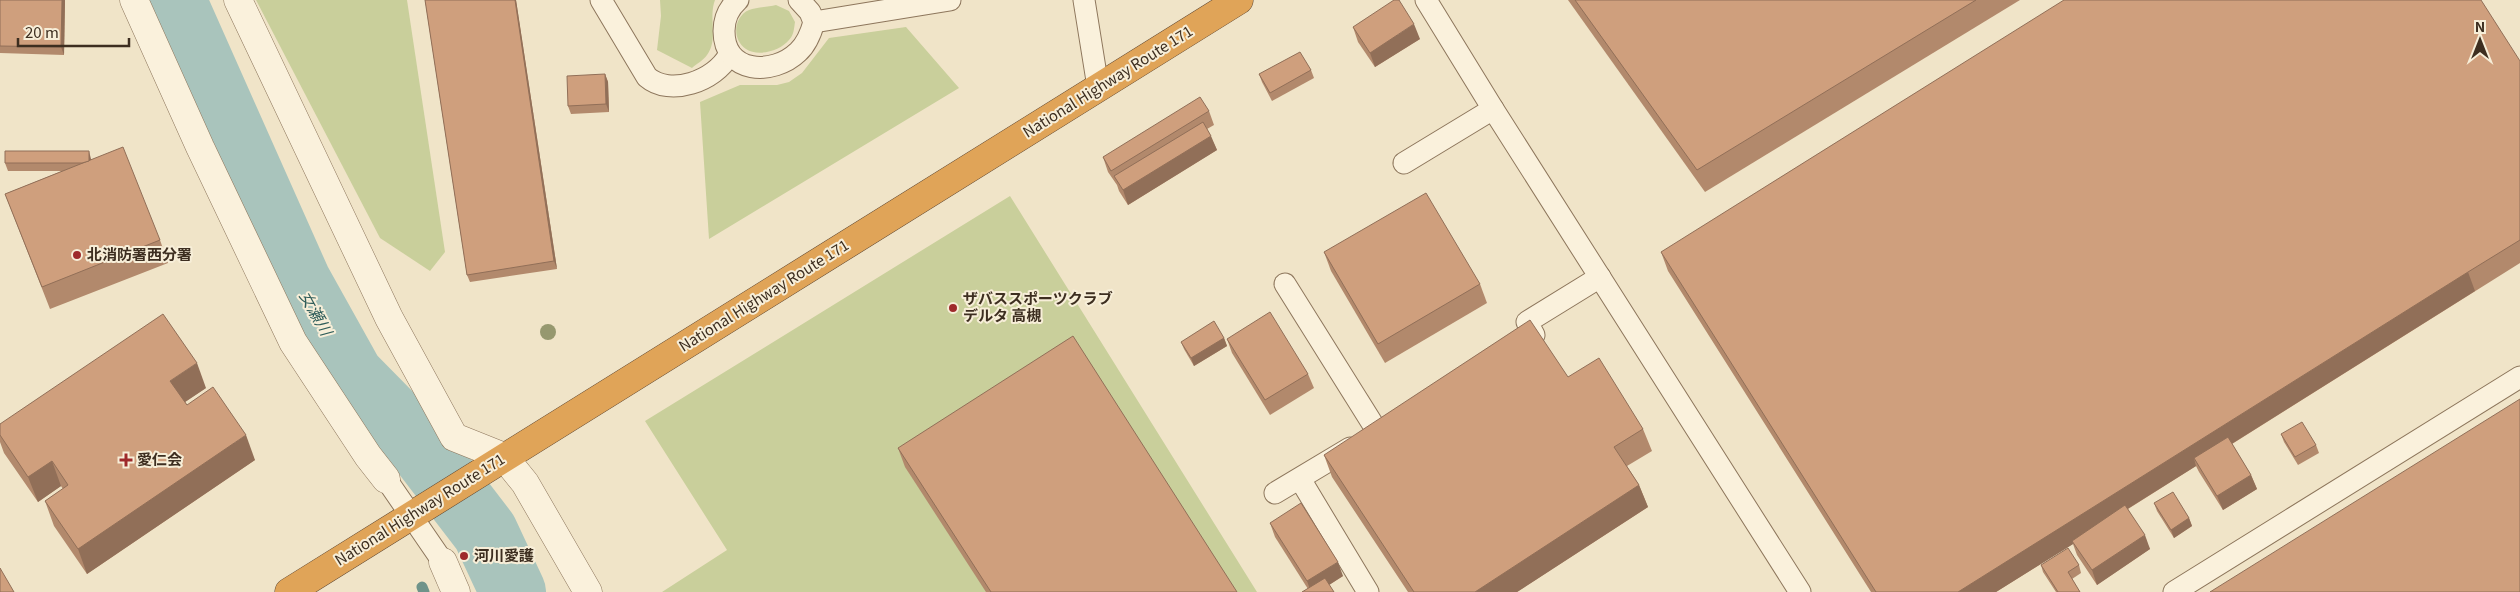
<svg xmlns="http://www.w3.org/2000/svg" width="2520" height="592" font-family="Georgia,'Noto Sans JP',serif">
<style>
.green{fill:#c9cf9b}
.water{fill:#a9c4bc;stroke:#6f938a}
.pier{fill:#f0e4c8}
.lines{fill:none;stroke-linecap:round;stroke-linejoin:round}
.stream{stroke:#6f938a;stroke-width:11}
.river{stroke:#a9c4bc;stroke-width:66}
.lane-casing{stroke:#8d765c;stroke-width:23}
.street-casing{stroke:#8d765c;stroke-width:29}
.highway-casing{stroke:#5b4430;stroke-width:29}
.lane{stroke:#faf1dc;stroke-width:21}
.street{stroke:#faf1dc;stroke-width:28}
.highway{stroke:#e0a458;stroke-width:28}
.tree{fill:#96986f}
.wall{fill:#b2896c}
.shaded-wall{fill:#916f58}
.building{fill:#cf9f7d;stroke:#916f58}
.poi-dot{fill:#9e2a2b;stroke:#f7eed8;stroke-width:2}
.labels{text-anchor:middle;stroke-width:4;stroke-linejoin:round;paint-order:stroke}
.street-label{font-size:15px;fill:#3d2e20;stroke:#f7eed8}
.poi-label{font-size:15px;font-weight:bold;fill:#3d2e20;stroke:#f7eed8;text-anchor:start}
.water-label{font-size:16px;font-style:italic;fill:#2f5d5a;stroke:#f7eed8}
</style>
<rect width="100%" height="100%" fill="#f0e4c8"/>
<!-- green -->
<g class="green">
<polygon points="256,0 407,0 445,252 430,271 380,238"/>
<path d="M660 0H715C708 18 719 39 707 55 704 60 696 64 692 68L657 50 661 16Z"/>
<path d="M776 5 789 11 795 22C794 28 794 35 789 40 780 51 758 57 746 49 732 40 733 17 749 10 756 7 768 7 776 5Z"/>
<polygon points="906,27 959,88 709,239 700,102 740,85 777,85 789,82 802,73 829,38"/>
<polygon points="1010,196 1257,592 662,592 727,550 645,421"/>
</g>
<!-- water -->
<polygon class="water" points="434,431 495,527 529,592 488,592 466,548 399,455"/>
<!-- pier -->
<polygon class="pier" points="441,437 496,524 463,547 402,464"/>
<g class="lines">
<!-- stream -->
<polyline class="stream" points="422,587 424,592"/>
<!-- river -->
<polyline class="river" points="173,0 298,281 351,376 416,442 485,532 513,592"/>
<!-- lane casing -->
<g class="lane-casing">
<g id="lane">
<path d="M601 0 647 77C670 97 715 81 729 55"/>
<path d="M738 0C729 8 724 19 724 31 724 74 773 76 798 52 807 44 811 33 814 22L810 12 799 0"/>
<polyline points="1084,0 1098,87"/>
<polyline points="1426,0 1493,109 1800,592"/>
<polyline points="814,22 950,0"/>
<polyline points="1404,163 1493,109"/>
<polyline points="1285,284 1377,431"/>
<polyline points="1525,340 1534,335 1527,322 1600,277"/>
<polyline points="386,479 443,562"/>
<polyline points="1300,479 1368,592"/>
<polyline points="1275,493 1350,448"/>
<polyline points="2174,592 2520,377"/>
</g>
</g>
<!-- street casing -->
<g class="street-casing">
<g id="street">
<polyline points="134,0 200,147 293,342 368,456 386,479"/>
<polyline points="238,0 389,318 454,437 504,457 525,483 588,592"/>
<polyline points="443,562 456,592"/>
</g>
</g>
<!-- highway casing -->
<g class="highway-casing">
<polyline id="highway" points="289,592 1239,0"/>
</g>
<!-- lane -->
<use href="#lane" class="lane"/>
<!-- street -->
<use href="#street" class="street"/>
<!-- highway -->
<use href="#highway" class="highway"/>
</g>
<!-- trees -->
<circle class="tree" cx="548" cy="332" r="8"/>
<!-- wall -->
<g class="wall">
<polygon points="0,0 65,0 64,55 0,53"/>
<polygon points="425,0 516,0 557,269 470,282 467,275"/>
<polygon points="1568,0 2020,0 1705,192"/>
<polygon points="1353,27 1420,39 1375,67 1358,42"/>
<polygon points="2520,61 2520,263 2232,444 2251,475 2257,489 2223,510 2199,472 2196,466 2128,509 2150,549 2097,585 2077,555 2073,544 1996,592 1871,592 1668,271 1661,252"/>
<polygon points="1311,70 1314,78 1272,101 1262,82 1259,74"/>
<polygon points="605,74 608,82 609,112 571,114 568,106"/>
<polygon points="1209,111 1214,125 1207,129 1217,150 1128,205 1119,191 1117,185 1108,172 1103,157"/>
<polygon points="91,159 160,240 168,263 50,309 5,194 62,171 8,171 5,163"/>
<polygon points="1324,252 1480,284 1487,303 1385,363 1331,271"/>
<polygon points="1224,338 1227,346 1194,366 1184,349 1181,342"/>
<polygon points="1227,339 1308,374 1314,388 1270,415 1232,353"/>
<polygon points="1568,377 1643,429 1652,451 1627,466 1639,485 1648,507 1517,592 1408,592 1332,477 1324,455"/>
<polygon points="206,388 185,402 187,405 255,460 87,574 54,526 45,501 63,489 61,486 38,502 4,453 0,442 0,424"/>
<polygon points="2281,434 2316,445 2319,453 2298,465 2284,442"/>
<polygon points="898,448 1237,592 986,592 905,467"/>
<polygon points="2154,503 2189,518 2192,526 2174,538 2157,511"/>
<polygon points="1270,523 1343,576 1329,585 1308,589 1275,537"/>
<polygon points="2041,565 2079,565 2081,573 2072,579 2080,592 2056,592 2043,572"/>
</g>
<!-- shaded-wall -->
<g class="shaded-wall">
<polygon points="62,0 65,0 64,55 61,47"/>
<polygon points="515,0 516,0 557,269 554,261"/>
<polygon points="1414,24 1420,39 1375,67 1370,53"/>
<polygon points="605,74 608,82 609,112 606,104"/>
<polygon points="1211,136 1217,150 1128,205 1123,190"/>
<polygon points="89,151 91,159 91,171 89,163"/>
<polygon points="2468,272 2475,291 2198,465 2194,458 2196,466 2073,543 2072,541 2073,544 1996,592 1958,592"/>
<polygon points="1224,338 1227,346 1194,366 1191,358"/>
<polygon points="197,363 206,388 179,406 170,381"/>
<polygon points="246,435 255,460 87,574 78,549"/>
<polygon points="52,461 61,486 38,502 28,477"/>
<polygon points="2251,475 2257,489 2223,510 2217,496"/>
<polygon points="1639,485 1648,507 1517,592 1475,592"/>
<polygon points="2189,518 2192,526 2174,538 2171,530"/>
<polygon points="2145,535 2150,549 2097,585 2092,570"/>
<polygon points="1338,562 1343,576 1318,592 1311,592 1307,581"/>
</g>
<!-- building -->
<g class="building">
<polygon points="0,0 62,0 61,47 0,46"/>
<polygon points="425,0 515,0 554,261 467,275"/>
<polygon points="1394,0 1399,0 1414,24 1370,53 1353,27"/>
<polygon points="1575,0 1976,0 1697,170"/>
<polygon points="2064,0 2481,0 2520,61 2520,240 2468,272 1958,592 1876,592 1661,252"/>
<polygon points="1300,52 1311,70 1270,93 1259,74"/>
<polygon points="605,74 606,104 568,106 567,76"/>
<polygon points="1200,97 1209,111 1111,171 1103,157"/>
<polygon points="1203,122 1211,136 1123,190 1114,176"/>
<polygon points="123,147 160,240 42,287 5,194"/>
<polygon points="5,151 89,151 89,161 82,163 5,163"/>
<polygon points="1426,193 1480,284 1378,344 1324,252"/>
<polygon points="1270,312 1308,374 1265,400 1227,339"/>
<polygon points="163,314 197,363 170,381 187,405 213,387 246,435 78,549 45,501 68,485 52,461 28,477 0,435 0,424"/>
<polygon points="1530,320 1568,377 1599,358 1643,429 1614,447 1639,485 1475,592 1414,592 1324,455"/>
<polygon points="1214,321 1224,338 1191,358 1181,342"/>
<polygon points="1073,336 1237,592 991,592 898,448"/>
<polygon points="2520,399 2520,592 2210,592"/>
<polygon points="2302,422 2316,445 2295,457 2281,434"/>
<polygon points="2228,437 2251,475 2217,496 2194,458"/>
<polygon points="2173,492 2189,518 2171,530 2154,503"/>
<polygon points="1301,503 1338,562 1307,581 1270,523"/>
<polygon points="2125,505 2145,535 2092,570 2072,541"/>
<polygon points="2068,548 2079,565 2068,572 2080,592 2058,592 2041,565"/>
<polygon points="0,568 14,592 0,592"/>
<polygon points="1325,578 1334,592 1302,592"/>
</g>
<!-- markers -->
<g class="poi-dot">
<circle cx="77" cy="255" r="5"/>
<circle cx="953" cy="308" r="5"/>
<path d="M123.5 452.5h5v5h5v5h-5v5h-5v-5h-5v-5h5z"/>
<circle cx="464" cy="556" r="5"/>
</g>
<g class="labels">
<!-- street labels -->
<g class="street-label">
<text transform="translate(1108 82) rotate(-32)" y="5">National Highway Route 171</text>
<text transform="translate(764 296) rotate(-32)" y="5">National Highway Route 171</text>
<text transform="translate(420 510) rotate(-32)" y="5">National Highway Route 171</text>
</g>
<!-- poi labels -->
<g class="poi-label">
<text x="87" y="260">北消防署西分署</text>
<text x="963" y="304">ザバススポーツクラブ<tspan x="963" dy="17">デルタ 高槻</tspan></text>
<text x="137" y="465">愛仁会</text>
<text x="474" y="561">河川愛護</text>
</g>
<!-- water labels -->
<g class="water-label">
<text transform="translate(316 313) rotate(61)" y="6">女瀬川</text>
</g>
</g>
<!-- north arrow -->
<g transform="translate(2480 40)" stroke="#f7eed8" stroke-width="4" paint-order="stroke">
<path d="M0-4L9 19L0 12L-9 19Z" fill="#3d2e20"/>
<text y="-8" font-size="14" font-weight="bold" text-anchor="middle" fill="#3d2e20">N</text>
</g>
<!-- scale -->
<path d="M18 38v8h111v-8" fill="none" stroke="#3d2e20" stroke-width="2.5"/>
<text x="25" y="38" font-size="15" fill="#3d2e20" stroke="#f7eed8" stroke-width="4" paint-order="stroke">20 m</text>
</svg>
